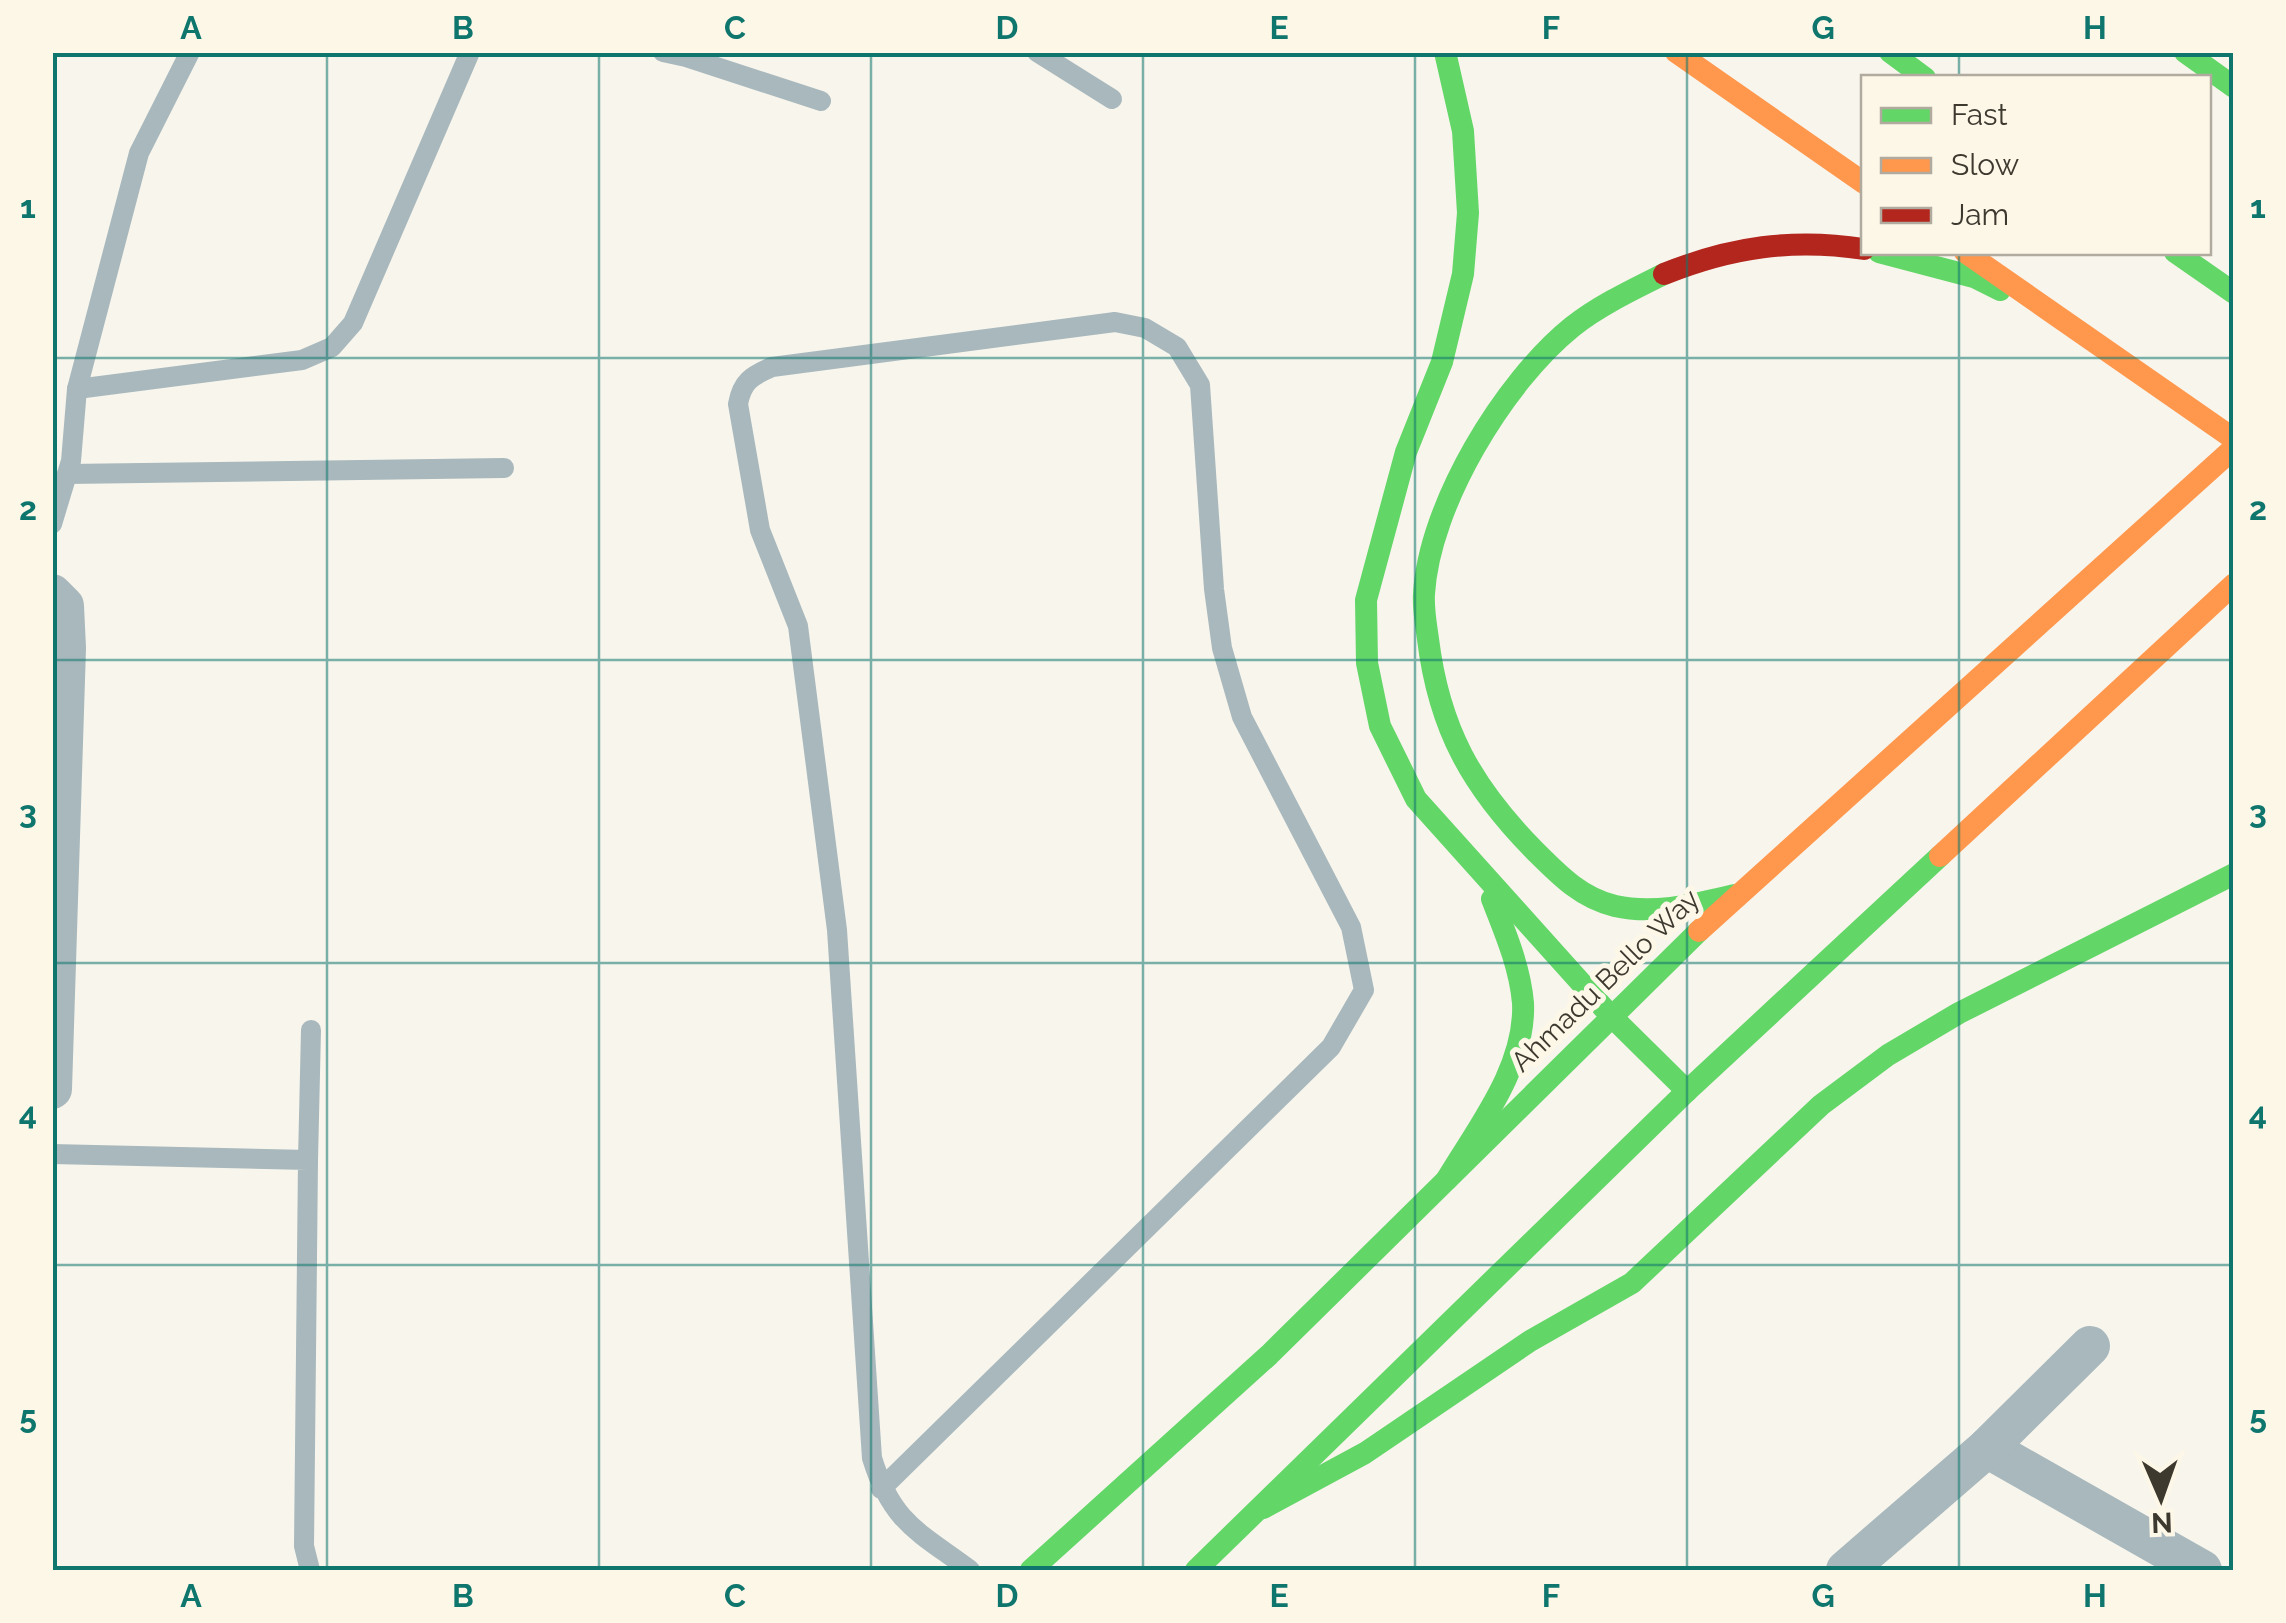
<svg xmlns="http://www.w3.org/2000/svg" width="2286" height="1623" font-family="Raleway,sans-serif">
<style>
.lines{fill:none;stroke-linecap:round;stroke-linejoin:round}
.lane{stroke:#a8b8bc;stroke-width:20}
.street{stroke:#a8b8bc;stroke-width:40}
.fast{stroke:#63d668;stroke-width:22}
.slow{stroke:#ff974d;stroke-width:22}
.jam{stroke:#b3261e;stroke-width:22}
.grid{fill:none;stroke:#0f766e;stroke-width:2.5;stroke-opacity:0.55}
.labels{text-anchor:middle;stroke-width:10;stroke-linejoin:round;paint-order:stroke}
.street-label{font-size:28px;fill:#3d392f;stroke:#fdf7e8}
.neatline{fill:none;stroke:#0f766e;stroke-width:4}
.grid-label{font-size:32px;text-anchor:middle;font-weight:bold;fill:#0f766e}
</style>
<rect width="100%" height="100%" fill="#f8f5ed"/>
<g class="lines">
<!-- lane -->
<g class="lane">
<polyline points="663,52 686,57 821,101"/>
<polyline points="1037,52 1112,99"/>
<polyline points="77,389 302,360 332,347 353,323 470,52"/>
<polyline points="67,474 504,468"/>
<polyline points="52,524 71,461 77,389 139,153 190,52"/>
<polyline points="52,1154 308,1160 304,1546 310,1570"/>
<polyline points="308,1160 311,1030"/>
<path d="M881 1489 1331 1047 1364 990 1351 927 1242 717 1222 648 1214 589 1200 385 1177 347 1145 328 1115 322 772 367C751 376 742 382 738 404L760 530 798 626 837 930 872 1458C892 1523 919 1532 970 1570"/>
</g>
<!-- street -->
<g class="street">
<polyline points="52,594 64,606 66,648 52,1089"/>
<polyline points="1987,1448 2202,1570"/>
<polyline points="1846,1570 1987,1448 2090,1346"/>
</g>
<!-- fast -->
<g class="fast">
<polyline points="1445,52 1463,131 1468,213 1463,274 1442,362 1406,452 1366,600 1367,663 1380,726 1416,799 1610,1015 1687,1091"/>
<polyline points="1890,52 1925,78"/>
<polyline points="2185,52 2234,87"/>
<polyline points="1879,252 1974,277 2000,290"/>
<polyline points="2175,252 2234,293"/>
<path d="M1664 274C1634 289 1600 305 1572 327 1504 382 1429 505 1424 594 1423 609 1426 624 1428 639 1439 729 1472 787 1535 851 1559 875 1581 898 1615 906 1655 915 1696 904 1735 895"/>
<path d="M1447 1179C1478 1127 1526 1067 1523 1003 1520 967 1505 932 1492 899"/>
<polyline points="1263,1508 1365,1453 1530,1341 1632,1283 1821,1105 1888,1055 1959,1013 2234,874"/>
<polyline points="1031,1570 1269,1355 1699,931"/>
<polyline points="1196,1570 1687,1091 1940,856"/>
</g>
<!-- slow -->
<g class="slow">
<polyline points="1676,52 1864,183"/>
<polyline points="1965,252 2234,439"/>
<polyline points="1940,856 2234,584"/>
<polyline points="1699,931 2234,448"/>
</g>
<!-- jam -->
<path class="jam" d="M1664 274C1731 247 1793 238 1864 249"/>
</g>
<!-- grid -->
<path class="grid" d="M327 52V1570M599 52V1570M871 52V1570M1143 52V1570M1415 52V1570M1687 52V1570M1959 52V78M1959 252V1570M52 358H2234M52 660H2234M52 963H2234M52 1265H2234"/>
<g class="labels">
<!-- street labels -->
<g class="street-label">
<text transform="translate(1605 980) rotate(-44)" y="10">Ahmadu Bello Way</text>
</g>
</g>
<!-- border -->
<rect width="2286" height="1623" fill="none" stroke="#fdf7e8" stroke-width="110"/>
<!-- legend -->
<rect x="1861" y="75" width="350" height="180" fill="#fdf7e8" stroke="#b0ab9e" stroke-width="2.5"/>
<rect x="1881" y="108" width="50" height="15" fill="#63d668" stroke="#b0ab9e" stroke-width="2.5"/>
<text x="1951" y="125" font-size="30" fill="#3d392f">Fast</text>
<rect x="1881" y="158" width="50" height="15" fill="#ff974d" stroke="#b0ab9e" stroke-width="2.5"/>
<text x="1951" y="175" font-size="30" fill="#3d392f">Slow</text>
<rect x="1881" y="208" width="50" height="15" fill="#b3261e" stroke="#b0ab9e" stroke-width="2.5"/>
<text x="1951" y="225" font-size="30" fill="#3d392f">Jam</text>
<!-- north arrow -->
<g transform="translate(2161 1498) rotate(178)" stroke="#fdf7e8" stroke-width="8" paint-order="stroke">
<path d="M0-8L18 38L0 25L-18 38Z" fill="#3d392f"/>
<text y="-15" font-size="28" font-weight="bold" text-anchor="middle" fill="#3d392f">N</text>
</g>
<rect x="55" y="55" width="2176" height="1513" class="neatline"/>
<g class="grid-label">
<text x="191" y="39">A</text>
<text x="463" y="39">B</text>
<text x="735" y="39">C</text>
<text x="1007" y="39">D</text>
<text x="1279" y="39">E</text>
<text x="1551" y="39">F</text>
<text x="1823" y="39">G</text>
<text x="2095" y="39">H</text>
<text x="28" y="218">1</text>
<text x="2258" y="218">1</text>
<text x="28" y="520">2</text>
<text x="2258" y="520">2</text>
<text x="28" y="823">3</text>
<text x="2258" y="823">3</text>
<text x="28" y="1125">4</text>
<text x="2258" y="1125">4</text>
<text x="28" y="1428">5</text>
<text x="2258" y="1428">5</text>
<text x="191" y="1607">A</text>
<text x="463" y="1607">B</text>
<text x="735" y="1607">C</text>
<text x="1007" y="1607">D</text>
<text x="1279" y="1607">E</text>
<text x="1551" y="1607">F</text>
<text x="1823" y="1607">G</text>
<text x="2095" y="1607">H</text>
</g>
</svg>
